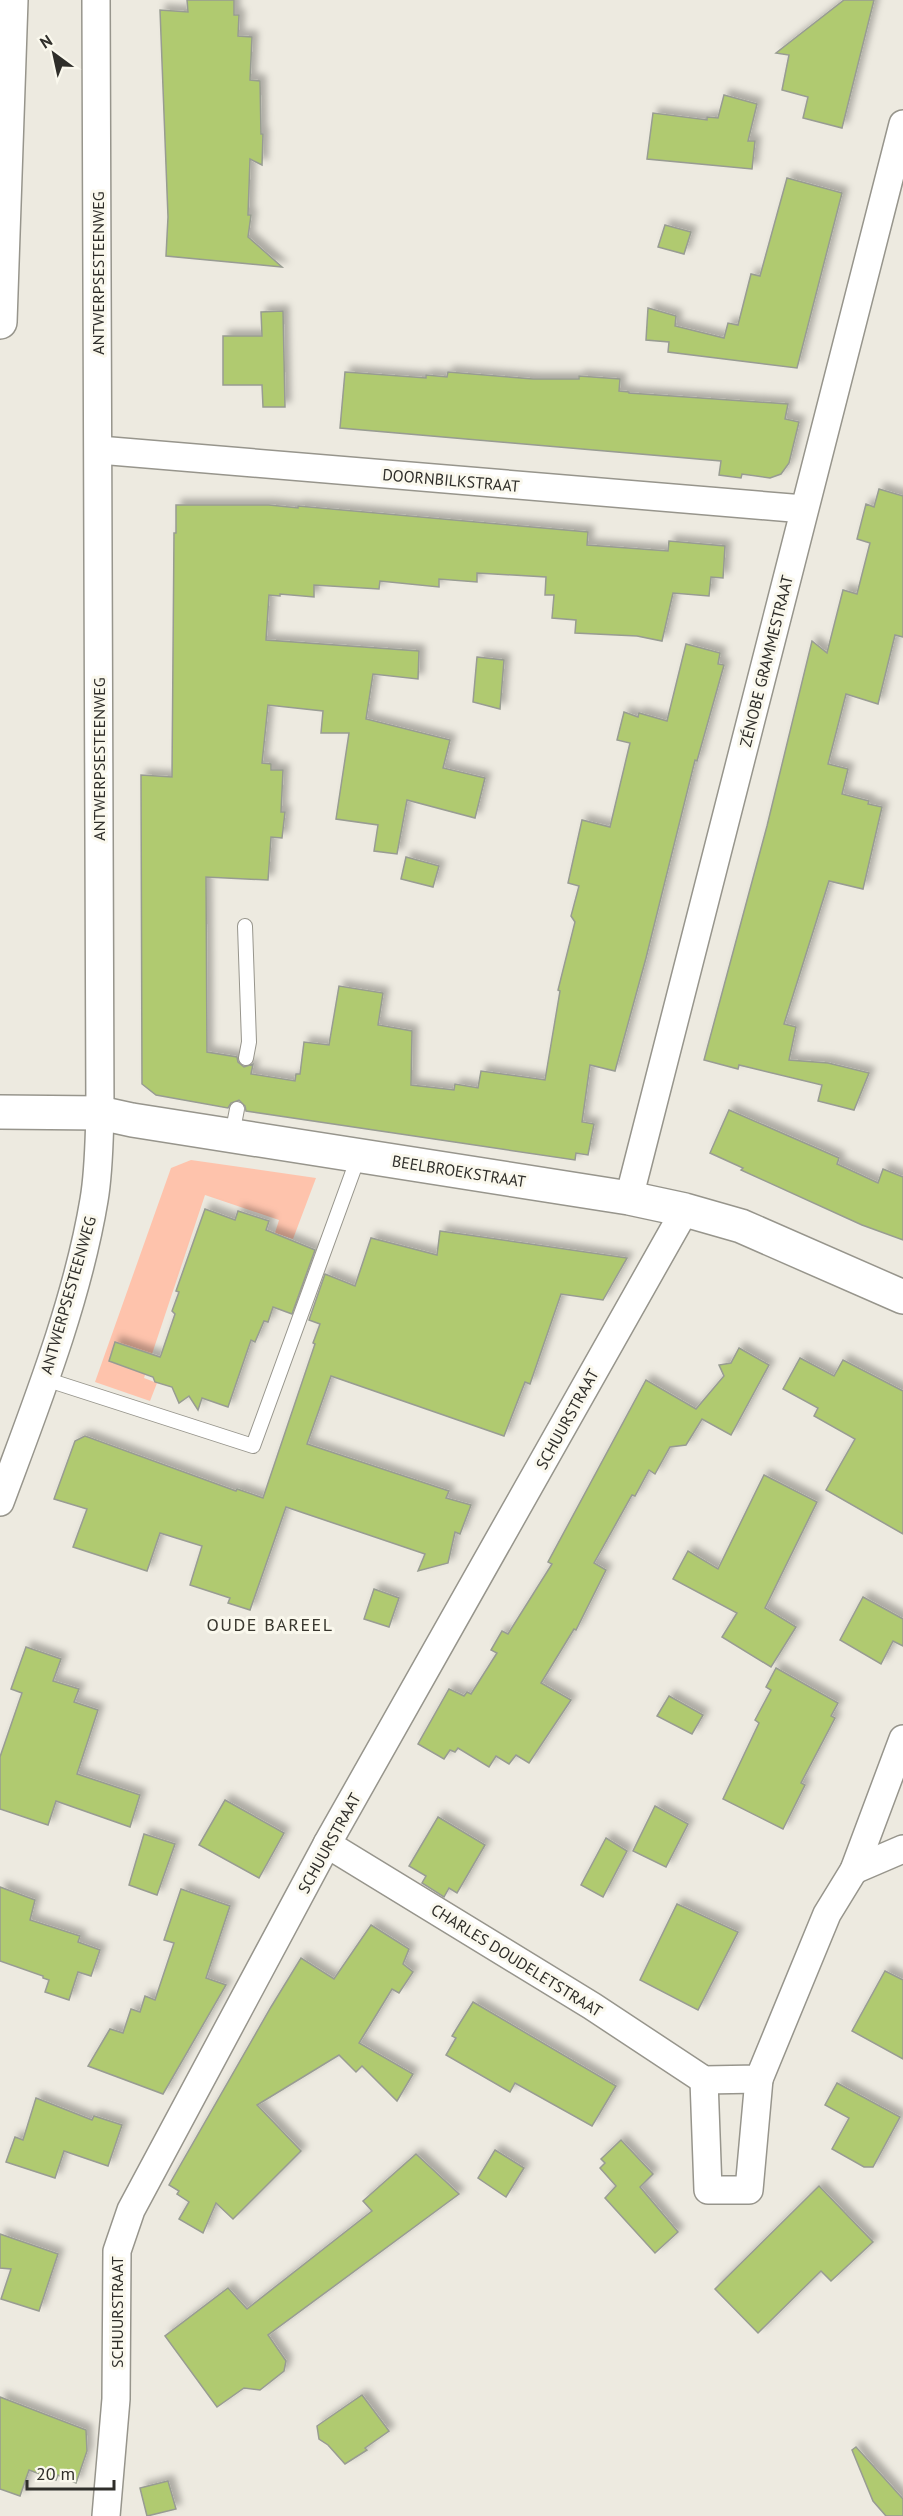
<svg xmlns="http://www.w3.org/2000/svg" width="903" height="2516" font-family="'PT Sans',sans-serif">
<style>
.green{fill:#fec3ac}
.building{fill:#b0ca6f;stroke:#989c92;stroke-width:1.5;filter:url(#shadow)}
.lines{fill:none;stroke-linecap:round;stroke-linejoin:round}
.service-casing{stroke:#97958c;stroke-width:16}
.minor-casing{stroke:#97958c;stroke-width:30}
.tertiary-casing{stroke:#97958c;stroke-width:36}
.primary-casing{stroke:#97958c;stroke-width:36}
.service{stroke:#fff;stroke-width:14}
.minor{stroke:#fff;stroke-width:27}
.tertiary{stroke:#fff;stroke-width:33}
.primary{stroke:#fff;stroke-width:33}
.labels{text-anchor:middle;stroke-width:6;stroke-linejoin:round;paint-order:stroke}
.street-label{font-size:16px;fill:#2f2e2a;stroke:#faf8ed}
.neighbourhood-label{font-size:18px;letter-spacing:1.5px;fill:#38362e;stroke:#faf8ed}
</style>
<defs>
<filter id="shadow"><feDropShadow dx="5.5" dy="-5.5" stdDeviation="3" flood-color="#0004"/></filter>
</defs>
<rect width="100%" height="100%" fill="#edeae0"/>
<!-- green -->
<polygon class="green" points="191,1160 316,1178 293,1239 275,1233 279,1220 205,1195 144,1378 157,1383 150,1401 95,1382 171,1168"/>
<!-- building -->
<g class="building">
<polygon points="187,0 234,0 234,15 239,15 238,36 252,37 250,80 260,81 261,134 263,134 262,165 250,159 248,215 251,215 248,237 282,267 166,256 168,217 160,10 188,12"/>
<polygon points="844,0 874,0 842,128 803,118 808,97 782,90 789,55 776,53"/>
<polygon points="724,95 757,104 748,141 755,141 752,169 647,159 653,113 707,120 707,117 718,118"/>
<polygon points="787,178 842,193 797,368 668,352 669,342 646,340 648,308 676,316 675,326 724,338 728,323 738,325 751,274 760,276"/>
<polygon points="665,225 691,232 684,254 658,247"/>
<polygon points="283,311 285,407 263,407 262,385 223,385 223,336 262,336 261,312"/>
<polygon points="345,372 426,378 426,375 447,377 448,372 533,379 579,379 579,376 620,379 619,391 629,392 629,393 788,404 785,419 799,422 789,463 781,474 770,478 742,474 741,478 719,475 721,461 340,428"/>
<polygon points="879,489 903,496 903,637 895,635 878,704 846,694 828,764 848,769 842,794 869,801 868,804 882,807 863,889 829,881 784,1024 796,1027 789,1060 828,1063 869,1073 854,1110 818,1101 822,1085 739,1065 738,1069 704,1060 767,826 812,641 827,653 843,590 857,594 870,543 857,539 866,504 874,507"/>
<polygon points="176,505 269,505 298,508 298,506 588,532 587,545 668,551 669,541 725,546 723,578 711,577 709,596 673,593 662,641 637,636 575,633 576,620 552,618 554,595 545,595 546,577 477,573 477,582 439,579 439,587 380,581 379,589 314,585 314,597 280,594 280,596 269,595 266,640 419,651 418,679 373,674 366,719 450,740 443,768 485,778 475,818 407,800 397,854 374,851 378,825 336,819 349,733 321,733 323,711 268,705 262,763 271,764 271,770 283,770 281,812 285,812 282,838 271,837 268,880 206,877 207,1052 237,1057 238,1062 244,1067 253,1064 251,1074 295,1081 296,1074 300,1074 304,1042 329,1045 339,986 383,993 378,1025 412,1031 411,1085 454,1090 455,1084 478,1088 481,1071 545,1080 560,991 558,990 575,922 571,916 579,886 568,883 582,820 610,827 630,743 617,740 624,712 638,717 639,713 667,721 686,644 720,653 718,664 724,665 697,761 695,760 646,958 615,1071 590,1065 582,1122 594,1124 588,1155 576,1153 575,1160 246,1111 245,1106 239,1100 231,1103 228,1108 156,1095 142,1084 141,775 172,777 174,533 176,533"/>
<polygon points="477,657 504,660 500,709 473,702"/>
<polygon points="406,857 439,866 433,887 401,879"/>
<polygon points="729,1110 839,1158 837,1164 878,1183 883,1169 903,1177 903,1240 862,1225 741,1170 743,1168 710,1153"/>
<polygon points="205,1209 235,1220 238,1211 269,1221 266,1230 315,1250 292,1314 273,1307 268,1322 264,1321 255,1342 251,1340 228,1407 202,1398 198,1410 189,1396 179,1403 172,1387 155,1382 153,1377 109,1361 115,1342 160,1357 161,1355 175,1314 172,1311 179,1292 176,1291"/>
<polygon points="440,1231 627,1258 603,1300 561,1294 530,1384 525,1382 504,1436 331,1376 307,1444 449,1491 446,1498 471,1505 460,1534 455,1532 448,1563 418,1571 425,1554 286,1507 250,1610 228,1603 230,1598 190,1585 202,1546 160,1533 147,1571 73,1547 87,1509 54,1499 75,1441 85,1436 236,1491 237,1489 263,1498 315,1344 313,1343 320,1324 309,1320 325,1274 355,1286 371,1238 437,1255"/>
<polygon points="739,1348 769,1365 731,1435 702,1419 686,1445 670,1447 655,1474 649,1470 635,1496 632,1495 594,1563 606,1570 576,1630 574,1629 541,1683 571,1700 529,1763 516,1755 509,1764 496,1756 489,1767 458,1748 455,1752 450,1750 444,1759 418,1744 449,1689 464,1696 467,1692 471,1694 497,1653 491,1650 502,1631 508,1634 552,1564 548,1562 646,1380 696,1409 724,1376 719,1365 731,1363"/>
<polygon points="800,1358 834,1376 843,1360 903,1391 903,1534 826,1490 855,1439 814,1416 818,1408 783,1389"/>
<polygon points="764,1475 817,1502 765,1608 796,1627 771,1667 722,1637 737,1613 673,1579 688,1551 718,1569"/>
<polygon points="374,1589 399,1598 389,1627 364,1619"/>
<polygon points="863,1597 903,1619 903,1646 893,1641 881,1664 840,1640"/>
<polygon points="26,1647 61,1659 53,1681 79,1689 74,1702 98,1710 77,1774 140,1795 130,1827 56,1801 48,1825 0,1809 0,1757 22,1693 11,1689"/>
<polygon points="776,1668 838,1703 831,1716 835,1718 801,1783 805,1785 783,1829 723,1799 759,1723 755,1720 771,1690 766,1687"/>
<polygon points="669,1696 703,1715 692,1734 657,1716"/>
<polygon points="225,1800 284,1833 259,1878 199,1845"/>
<polygon points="655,1806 688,1824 666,1867 633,1851"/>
<polygon points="438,1817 485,1845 457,1893 449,1888 444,1897 422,1883 426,1876 409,1866"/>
<polygon points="144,1834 175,1844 157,1895 129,1885"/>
<polygon points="606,1838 627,1851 603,1897 581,1885"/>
<polygon points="0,1887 35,1900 30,1920 80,1936 78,1942 100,1950 91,1976 78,1972 69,2000 45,1992 49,1980 43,1978 43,1976 0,1961"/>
<polygon points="181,1889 230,1906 206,1978 226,1985 163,2094 88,2066 110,2029 123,2033 131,2009 140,2012 145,1996 155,2000 174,1943 164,1940"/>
<polygon points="677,1904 738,1932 698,2010 640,1980"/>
<polygon points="371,1925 409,1949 403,1964 413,1972 399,1993 392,1989 359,2043 413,2074 397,2101 362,2066 356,2072 339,2055 257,2105 301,2151 233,2219 216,2203 203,2233 179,2219 189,2202 177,2194 179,2191 169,2185 271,2007 301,1958 334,1979"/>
<polygon points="885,1971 903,1980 903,2059 852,2031"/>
<polygon points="473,2002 616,2086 592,2126 515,2083 510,2092 446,2055 456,2038 452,2036"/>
<polygon points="837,2083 900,2117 873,2167 864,2167 832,2149 849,2118 825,2105"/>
<polygon points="36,2098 92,2120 94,2116 122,2125 108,2166 64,2151 55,2178 6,2162 15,2137 23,2140"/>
<polygon points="621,2140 653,2174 640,2187 678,2232 655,2253 605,2198 616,2186 600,2168 605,2163 601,2159"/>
<polygon points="495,2150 524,2168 506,2197 478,2178"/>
<polygon points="416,2154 459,2194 268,2335 286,2361 284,2371 260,2390 244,2388 217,2407 165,2336 228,2288 247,2309 372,2211 363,2201"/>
<polygon points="819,2186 873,2242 831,2281 821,2271 758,2333 715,2289"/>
<polygon points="0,2234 58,2254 39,2311 1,2299 11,2269 0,2268"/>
<polygon points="362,2395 389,2431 365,2448 367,2450 345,2464 328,2445 319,2439 317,2426"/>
<polygon points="0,2397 86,2430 87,2451 76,2483 58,2475 56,2480 29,2470 20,2496 0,2489"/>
<polygon points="856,2447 903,2499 903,2516 886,2516 873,2501 852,2450"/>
<polygon points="168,2481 176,2509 147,2516 140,2488"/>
</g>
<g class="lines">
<!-- service casing -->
<g class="service-casing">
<g id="service">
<polyline points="245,926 249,1042 246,1058"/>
<polyline points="232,1135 237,1109"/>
<polyline points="45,1379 253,1446 359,1155"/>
</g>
</g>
<!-- minor casing -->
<g class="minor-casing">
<g id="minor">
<polyline points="99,450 804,509"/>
<polyline points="629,1198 903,124"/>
<path d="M0 1502C36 1405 77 1302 94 1200 99 1171 99 1141 100 1113L96 0"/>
<polyline points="327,1844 592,2006 704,2080 759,2079 827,1914 854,1870 903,1739"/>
<polyline points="854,1870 903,1849"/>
<polyline points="704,2080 708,2190 749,2190 759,2079"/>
<polyline points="106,2516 116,2399 117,2251 131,2210 327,1844 685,1210"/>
</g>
</g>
<!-- tertiary casing -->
<g class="tertiary-casing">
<polyline id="tertiary" points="0,1112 100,1113 132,1120 629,1198 685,1210 741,1226 903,1297"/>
</g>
<!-- primary casing -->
<g class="primary-casing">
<polyline id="primary" points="0,322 11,0"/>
</g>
<!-- service -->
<use href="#service" class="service"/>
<!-- minor -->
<use href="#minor" class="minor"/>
<!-- tertiary -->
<use href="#tertiary" class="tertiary"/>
<!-- primary -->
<use href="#primary" class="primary"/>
</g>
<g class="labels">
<!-- street labels -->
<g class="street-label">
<text transform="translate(98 273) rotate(-90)" y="6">ANTWERPSESTEENWEG</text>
<text transform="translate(451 480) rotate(5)" y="6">DOORNBILKSTRAAT</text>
<text transform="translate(766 661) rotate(-76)" y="6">ZÉNOBE GRAMMESTRAAT</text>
<text transform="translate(99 759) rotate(-90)" y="6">ANTWERPSESTEENWEG</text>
<text transform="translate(459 1171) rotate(9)" y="6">BEELBROEKSTRAAT</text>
<text transform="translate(68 1295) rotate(-74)" y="6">ANTWERPSESTEENWEG</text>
<text transform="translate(567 1419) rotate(-61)" y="6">SCHUURSTRAAT</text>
<text transform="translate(329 1843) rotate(-61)" y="6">SCHUURSTRAAT</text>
<text transform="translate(517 1960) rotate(32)" y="6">CHARLES DOUDELETSTRAAT</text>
<text transform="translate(117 2312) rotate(-90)" y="6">SCHUURSTRAAT</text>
</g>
<!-- neighbourhood labels -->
<g class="neighbourhood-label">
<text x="270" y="1631">OUDE BAREEL</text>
</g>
</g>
<!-- north arrow -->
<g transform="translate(54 54) rotate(327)" stroke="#faf8ed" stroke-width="4.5" paint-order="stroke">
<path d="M0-4.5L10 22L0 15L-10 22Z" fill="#2f2e2a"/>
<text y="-9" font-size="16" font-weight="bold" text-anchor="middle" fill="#2f2e2a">N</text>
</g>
<!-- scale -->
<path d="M27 2480v9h87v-9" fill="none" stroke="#2f2e2a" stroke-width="3"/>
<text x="36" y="2480" font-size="18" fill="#2f2e2a" stroke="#faf8ed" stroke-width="4.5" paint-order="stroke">20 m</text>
</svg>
